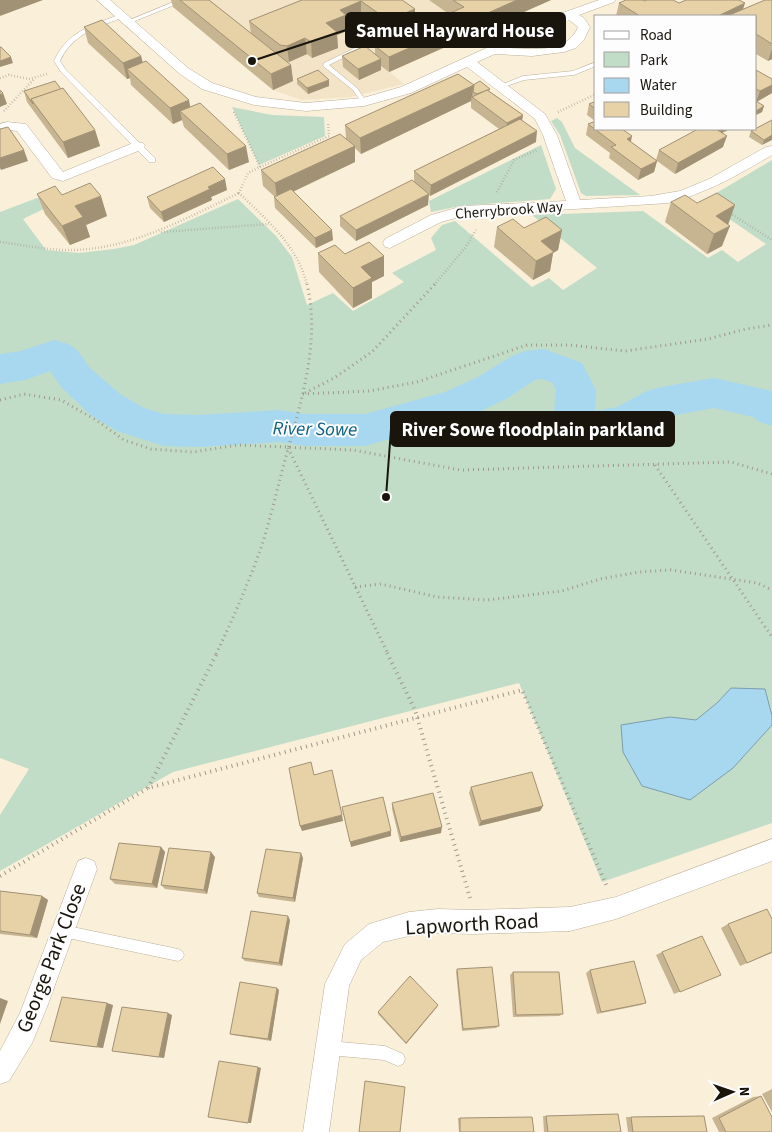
<svg xmlns="http://www.w3.org/2000/svg" width="772" height="1132" font-family="'Source Sans 3',sans-serif">
<style>
.built{fill:#f3e4c8}
.green{fill:#c1ddc8}
.water{fill:#a8d7f0;stroke:#7d9dac}
.lines{fill:none;stroke-linecap:round;stroke-linejoin:round}
.river{fill:#a8d7f0;fill-rule:evenodd}
.lane-casing{stroke:#baaf9b;stroke-width:1}
.street-casing{stroke:#baaf9b;stroke-width:1}
.path-far2{stroke:#a19988;stroke-width:2.5;stroke-dasharray:0.5 2.5;stroke-linecap:butt}
.path-far1{stroke:#a19988;stroke-width:3;stroke-dasharray:1 4;stroke-linecap:butt}
.path{stroke:#a19988;stroke-width:4;stroke-dasharray:1 4.5;stroke-linecap:butt}
.lane{fill:#fff;fill-rule:evenodd}
.street{fill:#fff;fill-rule:evenodd}
.wall{fill:#c7b490}
.shaded-wall{fill:#a29275}
.building{fill:#e7d1a7;stroke:#a29275}
.labels{text-anchor:middle;stroke-width:4;stroke-linejoin:round;paint-order:stroke}
.far-street-label{font-size:15px;fill:#19150d;stroke:#fdfdfd}
.water-label{font-size:19px;font-style:italic;fill:#0a6081;stroke:#fdfdfd}
.near-street-label{font-size:21px;fill:#19150d;stroke:#fdfdfd}
.leader{fill:none;stroke:#19150d;stroke-width:2}
.callout-dot{fill:#19150d;stroke:#fdfdfd;stroke-width:2}
.callout{fill:#19150d;stroke:#19150d;stroke-width:2}
.callout-label{font-size:19px;text-anchor:middle;font-weight:bold;fill:#fff}
</style>
<rect width="100%" height="100%" fill="#faefd9"/>
<!-- built -->
<polygon class="built" points="192,0 551,0 390,72 404,84 351,97 302,100 273,90 173,7"/>
<!-- green -->
<g class="green">
<polygon points="232,107 272,115 324,117 325,136 259,165"/>
<polygon points="557,118 562,122 575,148 640,195 586,196 581,193 560,135 551,121"/>
<polygon points="541,145 556,189 550,199 460,206 431,212 429,201"/>
<polygon points="772,160 772,823 602,882 519,683 173,772 0,871 0,815 29,769 0,758 0,212 53,192 60,201 23,219 46,250 79,253 114,249 134,245 238,199 276,236 292,257 307,305 333,293 353,311 404,282 392,273 436,250 431,238 442,225 455,221 532,287 549,278 563,290 597,268 532,215 643,211 708,258 722,250 738,262 766,244 703,201"/>
</g>
<!-- water -->
<polygon class="water" points="731,688 765,689 772,716 772,725 733,768 690,800 642,786 623,752 621,725 670,717 696,720 717,703"/>
<g class="lines">
<!-- river -->
<polygon class="river" points="54,340 68,344 77,350 90,368 120,394 144,408 164,414 198,415 279,410 305,414 365,414 445,392 478,377 512,356 526,351 544,349 582,363 596,390 595,411 617,407 647,391 661,387 714,378 772,391 772,426 758,421 753,417 714,408 670,416 641,431 627,436 598,443 583,441 569,436 554,412 556,390 553,383 542,379 535,380 506,399 470,416 365,446 305,446 279,442 198,447 164,446 117,431 92,416 62,388 50,371 25,380 0,384 0,354 21,351"/>
<!-- lane casing -->
<g class="lane-casing">
<g id="lane">
<polygon points="178,0 187,0 130,23 125,22"/>
<path d="M119 15 124 16C119 20 112 21 106 24 86 31 69 41 60 61L66 70 155 158V162H149L61 72 54 61C66 33 91 25 119 15Z"/>
<polygon points="438,15 451,19 495,50 490,51 447,21 438,19 428,21 420,30 410,34 407,32 416,28 424,18"/>
<polygon points="394,37 397,39 396,40 361,49 329,65 357,88 367,102 366,103 362,103 353,90 323,66 324,63 357,47"/>
<polygon points="596,62 596,66 574,75 524,80 501,88 498,86 523,76 573,71"/>
<polygon points="63,925 178,949 182,951 184,955 182,959 178,961 63,937 59,935 57,931 59,927"/>
<polygon points="329,1041 385,1046 403,1054 405,1059 403,1064 398,1066 384,1060 329,1055 324,1053 322,1048 324,1043"/>
</g>
</g>
<!-- street casing -->
<g class="street-casing">
<g id="street">
<path d="M97 0H110L188 68 212 83 256 97 306 103 363 98 401 87 565 12 599 0H616L614 2 579 15 584 18 590 27 584 40 576 48 564 52 532 56 495 54 477 62 545 114 557 135 580 200 651 196 680 191 709 179 766 147 772 146V155C738 175 707 193 668 203L463 216 441 222 390 248 385 247 383 243 385 239 431 215 463 206 566 201 543 135 535 119 467 67 411 93 364 106 306 111 254 105 202 89 180 74ZM569 20 578 27C567 54 533 49 508 48Z"/>
<polygon points="7,122 26,124 63,172 133,143 143,143 145,146 143,149 63,181 52,178 17,131 9,130 0,133 0,124"/>
<polygon points="772,839 772,861 616,919 570,931 473,934 438,933 409,936 383,942 361,960 349,986 329,1132 303,1132 325,984 345,944 369,924 409,912 438,909 473,910 570,907 616,897"/>
<polygon points="86,858 94,861 97,869 47,1007 32,1043 9,1081 0,1084 0,1051 20,1013 78,861"/>
</g>
</g>
<!-- path-far2 -->
<g class="path-far2">
<polyline points="0,78 9,75 29,79 47,74"/>
<polyline points="4,111 34,79"/>
<path d="M234 112 260 167 248 173 239 193C267 220 298 246 307 285"/>
<polyline points="558,112 596,94"/>
<polyline points="260,167 329,136 328,122"/>
<polyline points="497,192 514,160 537,150"/>
<polyline points="730,213 772,240"/>
<polyline points="161,232 269,224"/>
<path d="M0 242C25 245 51 251 77 250 135 247 187 218 239 193"/>
<polyline points="434,285 465,248 477,228"/>
</g>
<!-- path-far1 -->
<g class="path-far1">
<polyline points="305,393 334,378 372,352 435,284"/>
<polyline points="303,394 369,391 417,382 527,345 569,345 625,351 708,339 746,329 772,325"/>
<polyline points="0,400 24,394 61,400 96,420 124,440 151,449 193,452 238,445 353,450 460,470 731,462 772,474"/>
<polyline points="288,448 388,654"/>
<polyline points="655,465 772,637"/>
<polyline points="355,587 381,584 437,597 488,600 562,591 600,579 639,572 671,570 757,583 772,590"/>
<path d="M216 654C233 619 249 582 262 545 272 513 279 481 288 449 303 395 320 340 307 284"/>
</g>
<!-- path -->
<g class="path">
<polyline points="387,653 415,710 470,898"/>
<polyline points="148,788 217,653"/>
<polyline points="0,876 148,788 522,690 607,887"/>
</g>
<!-- lane -->
<use href="#lane" class="lane"/>
<!-- street -->
<use href="#street" class="street"/>
</g>
<!-- wall -->
<g class="wall">
<polygon points="171,0 209,0 251,33 249,21 302,0 402,0 415,25 388,36 361,16 347,23 347,31 337,35 338,48 312,58 307,54 289,62 287,62 291,65 293,81 273,90 173,7"/>
<polygon points="429,0 551,0 389,72 381,66 381,70 359,80 343,67 342,56 375,54 375,46 449,14"/>
<polygon points="772,0 772,59 768,61 756,54 756,16 616,16 619,3 679,3 744,9"/>
<polygon points="84,27 141,56 143,63 249,162 229,170 184,127 182,120 173,124 131,85 130,78 127,79 88,43"/>
<polygon points="756,70 772,93 757,102 764,106 762,112 756,115"/>
<polygon points="297,79 329,86 308,94 297,84"/>
<polygon points="473,85 490,89 489,91 523,115 522,120 536,142 430,196 428,194 428,205 356,241 340,226 340,216 414,182 414,171 499,129 471,108 471,101 361,154 355,148 355,162 293,192 333,240 316,248 275,208 274,197 275,197 263,186 261,170 346,138 345,125"/>
<polygon points="24,91 95,130 100,146 68,158 27,102"/>
<polygon points="596,101 596,129 631,142 656,160 659,150 722,133 723,147 675,174 657,161 654,172 638,180 609,158 610,153 586,135 588,124 595,121 587,115 589,104"/>
<polygon points="772,120 762,145 749,137 751,131"/>
<polygon points="227,190 211,197 212,200 164,222 150,208 147,197"/>
<polygon points="37,194 62,195 107,216 86,225 90,237 70,245 45,214"/>
<polygon points="671,202 697,203 728,224 722,246 707,254 665,222"/>
<polygon points="497,227 562,230 558,250 553,253 550,271 533,280 494,247"/>
<polygon points="318,253 384,256 384,276 372,282 372,298 353,308 319,272"/>
<polygon points="471,787 543,806 540,811 479,826 469,793"/>
<polygon points="392,803 441,833 400,842 392,809"/>
<polygon points="161,847 165,852 157,888 115,884 110,879"/>
<polygon points="215,857 207,894 165,889 161,885"/>
<polygon points="303,858 295,902 259,897 257,893"/>
<polygon points="0,891 42,896 48,900 37,938 0,934"/>
<polygon points="290,920 282,966 245,961 242,958"/>
<polygon points="728,924 772,953 740,966 721,928"/>
<polygon points="662,952 721,975 674,994 656,955"/>
<polygon points="457,969 499,1026 496,1028 462,1031 456,972"/>
<polygon points="590,970 646,1003 641,1005 597,1014 586,973"/>
<polygon points="513,972 563,1014 559,1016 513,1017 510,975"/>
<polygon points="279,990 271,1041 233,1035 230,1034"/>
<polygon points="113,1005 103,1048 50,1041"/>
<polygon points="437,1007 406,1044 378,1014 378,1012"/>
<polygon points="172,1015 164,1058 112,1051"/>
<polygon points="772,1089 772,1112 762,1094"/>
<polygon points="761,1096 772,1132 719,1132 712,1118 753,1097"/>
<polygon points="618,1114 621,1132 544,1132 543,1116"/>
<polygon points="704,1116 707,1132 628,1132 626,1117"/>
<polygon points="532,1117 534,1132 459,1132 458,1118"/>
</g>
<!-- shaded-wall -->
<g class="shaded-wall">
<polygon points="0,0 43,0 0,16"/>
<polygon points="517,0 551,0 389,72 389,57"/>
<polygon points="361,1 361,16 347,23 347,31 337,35 338,48 312,58 311,42 326,23 340,10"/>
<polygon points="745,3 741,16 718,16"/>
<polygon points="415,9 415,25 388,36 388,20"/>
<polygon points="305,38 307,54 289,62 287,46"/>
<polygon points="772,49 772,59 768,61"/>
<polygon points="141,56 145,72 127,69 130,78 127,79 123,63"/>
<polygon points="11,57 13,63 0,67 0,61"/>
<polygon points="381,59 381,70 359,80 358,69"/>
<polygon points="291,65 293,81 273,90 271,74"/>
<polygon points="329,80 329,86 308,94 307,88"/>
<polygon points="474,85 471,101 361,154 360,138"/>
<polygon points="772,85 772,93 756,102 760,91"/>
<polygon points="3,93 7,104 0,107 0,95"/>
<polygon points="189,100 192,116 180,111 182,120 173,124 170,108"/>
<polygon points="764,106 762,112 756,115 756,111"/>
<polygon points="523,115 521,126 505,134 507,123"/>
<polygon points="721,129 730,129 716,136 717,131"/>
<polygon points="95,130 100,146 68,158 63,142"/>
<polygon points="537,131 536,142 430,196 431,185"/>
<polygon points="772,135 772,140 762,145 764,140"/>
<polygon points="632,136 630,147 627,139"/>
<polygon points="727,136 723,147 675,174 678,163"/>
<polygon points="246,146 249,162 229,170 227,154"/>
<polygon points="355,146 355,162 277,199 275,183"/>
<polygon points="24,150 28,161 1,170 0,168 0,158"/>
<polygon points="657,161 654,172 638,180 641,169"/>
<polygon points="225,179 227,190 211,197 212,200 164,222 161,212 208,187"/>
<polygon points="429,194 428,205 356,241 356,230"/>
<polygon points="101,196 107,216 86,225 90,237 70,245 62,226 75,206"/>
<polygon points="735,205 728,225 716,216"/>
<polygon points="730,226 722,246 707,254 714,234"/>
<polygon points="332,230 333,240 316,248 315,238"/>
<polygon points="562,230 558,250 553,253 550,271 533,280 536,261 541,241"/>
<polygon points="384,256 384,276 372,282 372,298 353,308 353,288 361,267"/>
<polygon points="543,806 540,811 479,826 481,821"/>
<polygon points="342,815 343,821 302,831 300,826"/>
<polygon points="442,827 441,833 400,842 401,837"/>
<polygon points="391,831 391,836 351,847 350,842"/>
<polygon points="161,847 165,852 157,888 152,884"/>
<polygon points="211,852 215,857 207,894 204,890"/>
<polygon points="301,853 303,858 295,902 293,898"/>
<polygon points="42,896 48,900 37,938 30,935"/>
<polygon points="288,916 290,920 282,966 279,963"/>
<polygon points="277,988 279,990 271,1041 268,1039"/>
<polygon points="0,998 8,1001 0,1024"/>
<polygon points="107,1003 113,1005 103,1048 97,1047"/>
<polygon points="438,1005 437,1007 406,1044 406,1043"/>
<polygon points="168,1013 172,1015 164,1058 159,1057"/>
<polygon points="258,1067 261,1068 251,1123 248,1123"/>
</g>
<!-- building -->
<g class="building">
<polygon points="180,0 209,0 291,65 271,74"/>
<polygon points="302,0 402,0 415,9 388,20 361,1 340,10 346,15 326,23 337,32 311,42 305,38 287,46 280,45 249,21"/>
<polygon points="453,0 517,0 389,57 375,46 464,7"/>
<polygon points="626,0 642,0 644,1 647,0 673,0 679,3 686,0 739,0 745,3 718,16 640,16 619,3"/>
<polygon points="765,0 772,0 772,44 756,34 756,16 727,16"/>
<polygon points="102,20 141,56 123,63 84,27"/>
<polygon points="365,46 381,59 358,69 342,56"/>
<polygon points="0,47 1,47 11,57 0,61"/>
<polygon points="146,61 189,100 170,108 127,69"/>
<polygon points="318,70 329,80 307,88 297,79"/>
<polygon points="756,70 772,79 772,85 760,91 756,89"/>
<polygon points="458,74 474,85 360,138 345,125"/>
<polygon points="55,81 61,89 31,99 33,104 24,91"/>
<polygon points="480,81 490,89 477,94 473,92 474,85 473,85"/>
<polygon points="63,88 95,130 63,142 31,99"/>
<polygon points="0,90 3,93 0,95"/>
<polygon points="487,90 523,115 507,123 472,97"/>
<polygon points="596,101 596,109 589,104"/>
<polygon points="756,101 764,106 756,111"/>
<polygon points="200,103 246,146 227,154 180,111"/>
<polygon points="520,119 537,131 431,185 414,171"/>
<polygon points="772,120 772,135 764,140 751,131"/>
<polygon points="596,121 596,129 622,129 632,136 627,139 657,161 641,169 611,147 616,145 588,124"/>
<polygon points="8,127 24,150 0,158 0,129"/>
<polygon points="698,129 716,129 727,136 678,163 659,150"/>
<polygon points="340,134 355,146 275,183 261,170"/>
<polygon points="213,167 225,179 208,187 210,189 161,212 147,197"/>
<polygon points="412,180 429,194 356,230 340,216"/>
<polygon points="90,183 101,196 75,206 83,217 62,226 37,194 55,186 62,195"/>
<polygon points="291,189 332,230 315,238 274,197"/>
<polygon points="717,193 735,205 716,216 730,226 714,234 671,202 685,195 697,203"/>
<polygon points="546,217 562,230 541,241 554,252 536,261 497,227 513,219 524,228"/>
<polygon points="369,242 384,256 361,267 372,278 353,288 318,253 335,245 345,254"/>
<polygon points="311,762 314,775 332,770 342,815 300,826 289,768"/>
<polygon points="532,772 543,806 481,821 471,787"/>
<polygon points="433,793 442,827 401,837 392,803"/>
<polygon points="383,797 391,831 350,842 342,807"/>
<polygon points="119,843 161,847 152,884 110,879"/>
<polygon points="169,848 211,852 204,890 161,885"/>
<polygon points="266,849 301,853 293,898 257,893"/>
<polygon points="0,891 42,896 30,935 0,931"/>
<polygon points="767,909 772,919 772,952 747,963 728,924"/>
<polygon points="251,911 288,916 279,963 242,958"/>
<polygon points="702,936 721,975 680,992 662,952"/>
<polygon points="634,961 646,1003 601,1012 590,970"/>
<polygon points="492,967 499,1026 463,1029 457,969"/>
<polygon points="513,972 559,972 563,1014 516,1015"/>
<polygon points="410,976 438,1005 406,1043 378,1012"/>
<polygon points="240,982 277,988 268,1039 230,1034"/>
<polygon points="62,997 107,1003 97,1047 50,1041"/>
<polygon points="122,1007 168,1013 159,1057 112,1051"/>
<polygon points="219,1061 258,1067 248,1123 208,1117"/>
<polygon points="365,1081 405,1087 400,1132 359,1132"/>
<polygon points="761,1096 772,1117 772,1132 726,1132 719,1118"/>
<polygon points="618,1114 621,1132 548,1132 546,1116"/>
<polygon points="704,1116 707,1132 633,1132 631,1117"/>
<polygon points="532,1117 534,1132 460,1132 460,1118"/>
</g>
<g class="labels">
<!-- far-street labels -->
<g class="far-street-label">
<text transform="translate(509 210) rotate(-4)" y="5">Cherrybrook Way</text>
</g>
<!-- water labels -->
<g class="water-label">
<text transform="translate(315 428) rotate(1)" y="7">River Sowe</text>
</g>
<!-- near-street labels -->
<g class="near-street-label">
<text transform="translate(472 924) rotate(-3)" y="7">Lapworth Road</text>
<text transform="translate(51 958) rotate(-69)" y="7">George Park Close</text>
</g>
</g>
<!-- callouts -->
<path class="leader" d="M252 61L346 30M386 497L391 429"/>
<g class="callout-dot">
<circle cx="252" cy="61" r="5"/>
<circle cx="386" cy="497" r="5"/>
</g>
<g class="callout">
<rect x="346" y="13" width="219" height="34" rx="5"/>
<rect x="391" y="412" width="283" height="34" rx="5"/>
</g>
<g class="callout-label">
<text x="455" y="37">Samuel Hayward House</text>
<text x="533" y="436">River Sowe floodplain parkland</text>
</g>
<!-- legend -->
<rect x="594" y="15" width="162" height="115" fill="#fdfdfd" stroke="#a2a09d"/>
<rect x="604" y="31" width="25" height="8" fill="#ffffff" stroke="#a2a09d"/>
<text x="640" y="40" font-size="15" fill="#19150d">Road</text>
<rect x="604" y="52" width="25" height="15" fill="#c1ddc8" stroke="#a2a09d"/>
<text x="640" y="65" font-size="15" fill="#19150d">Park</text>
<rect x="604" y="78" width="25" height="15" fill="#a8d7f0" stroke="#a2a09d"/>
<text x="640" y="90" font-size="15" fill="#19150d">Water</text>
<rect x="604" y="102" width="25" height="15" fill="#e7d1a7" stroke="#a2a09d"/>
<text x="640" y="115" font-size="15" fill="#19150d">Building</text>
<!-- north arrow -->
<g transform="translate(732 1092) rotate(88)" stroke="#fdfdfd" stroke-width="4" paint-order="stroke">
<path d="M0-4L9 19L0 12L-9 19Z" fill="#19150d"/>
<text y="-8" font-size="14" font-weight="bold" text-anchor="middle" fill="#19150d">N</text>
</g>
</svg>
